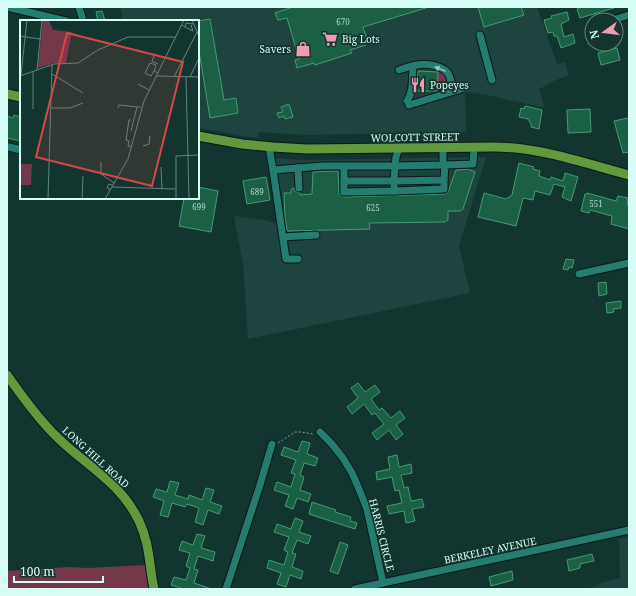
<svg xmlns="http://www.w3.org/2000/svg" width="636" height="596" font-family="'Noto Serif',serif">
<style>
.built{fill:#1d443e}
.green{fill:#74384a}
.building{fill:#1b6044;stroke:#449c76}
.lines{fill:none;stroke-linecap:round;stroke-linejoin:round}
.minor-casing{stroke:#0b1917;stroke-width:9}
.major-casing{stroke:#0b1917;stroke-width:11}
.path{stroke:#799e97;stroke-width:1;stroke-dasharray:2 2;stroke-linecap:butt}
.minor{stroke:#257c70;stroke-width:7}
.major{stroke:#62983e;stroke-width:9}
.oneway{fill:#90cac0}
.labels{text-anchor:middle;stroke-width:3.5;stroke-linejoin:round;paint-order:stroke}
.number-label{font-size:8px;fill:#a8d6ca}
.poi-label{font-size:10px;fill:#d7fef6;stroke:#12352f;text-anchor:start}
.street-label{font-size:10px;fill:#d7fef6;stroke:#12352f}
.inset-road{fill:none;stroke:#61857f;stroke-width:1}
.view{fill:#d64847;fill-opacity:0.15;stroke:#d64847;stroke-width:2}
.inset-edge{fill:none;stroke:#d7fef6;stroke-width:2}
</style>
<rect width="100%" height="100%" fill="#12352f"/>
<!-- built -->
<g class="built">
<polygon points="120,7 537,7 557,64 565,62 569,75 551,82 551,83 539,89 545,108 487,95 465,92 466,132 305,135 258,132 259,138 243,136 198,128 198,21 123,21"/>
<polygon points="266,157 284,159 305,160 486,157 459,246 470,293 248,339 243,265 234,216 264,220 279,224"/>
<polygon points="629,537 629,589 581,589 599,586 599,583 620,578 619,539"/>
</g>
<!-- green -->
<g class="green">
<polygon points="438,71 445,72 449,86 443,89 437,91"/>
<polygon points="145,565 149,589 7,589 7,571 69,567 88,568"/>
</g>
<!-- building -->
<g class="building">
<polygon points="293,7 426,7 426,8 363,27 367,40 364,41 366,45 350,50 352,53 315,65 314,63 297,68 295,60 299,59 287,18 278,20 275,13"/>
<polygon points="478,7 521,7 524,15 484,27"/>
<polygon points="582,7 614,7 614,8 580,18 577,9"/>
<polygon points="102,11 105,21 98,21 96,12"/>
<polygon points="567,12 569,20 561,24 564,37 573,34 575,43 561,48 557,36 554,36 553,32 548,33 544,20 552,18 551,16"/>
<polygon points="210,19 224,100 236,98 238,113 210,118 199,51 198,52 198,21"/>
<polygon points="617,48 620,60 601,65 598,53"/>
<polygon points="418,71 438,72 437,91 416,91"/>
<polygon points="289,104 293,117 285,119 284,116 279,118 277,113 283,112 281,107"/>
<polygon points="525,106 542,110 539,129 531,127 531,124 528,119 519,117 521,108 524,109"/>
<polygon points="590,109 591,132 568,133 567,110"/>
<polygon points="14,115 21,117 21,141 7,138 7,116 13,118"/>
<polygon points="628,118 629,123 629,152 623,153 614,121"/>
<polygon points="519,163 534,167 533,169 540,171 539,176 550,180 551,177 563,181 565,173 578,177 571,201 562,197 565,187 554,184 550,195 535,191 533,200 523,198 516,226 478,217 484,193 506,199 512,195"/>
<polygon points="468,169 475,172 463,209 460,211 448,211 448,220 445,222 369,223 370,229 288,231 287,230 285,217 284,193 291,193 291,190 292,189 294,188 295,191 300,193 300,195 312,194 313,172 338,171 339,194 344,197 445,194 448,192 456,170"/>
<polygon points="266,177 270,200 247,204 243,181"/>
<polygon points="198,187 218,191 211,232 179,226 184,198 198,198"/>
<polygon points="587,193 616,201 618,196 628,198 627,205 629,206 629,229 611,224 612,216 590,210 589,213 581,211 585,194 587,194"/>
<polygon points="566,259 574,260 572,268 569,267 568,270 563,269"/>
<polygon points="606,282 607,294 599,296 598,283"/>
<polygon points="621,301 621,308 613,309 614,312 607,313 606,303"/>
<polygon points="358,383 365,392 375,385 380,392 371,399 379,410 382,408 391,418 400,411 405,418 396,425 403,434 396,440 389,430 377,440 372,433 384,424 375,413 372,415 364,404 352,414 347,407 358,398 351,388"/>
<polygon points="302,441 310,443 307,454 318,458 315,466 304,463 300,475 304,477 300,490 311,494 308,502 297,498 293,509 285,506 289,495 274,490 277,482 291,487 295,474 291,473 296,460 281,455 284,447 298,452"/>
<polygon points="397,455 399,467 411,464 412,473 401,475 404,488 408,487 411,501 422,499 424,507 412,509 415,521 406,523 404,511 389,514 387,506 402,503 399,490 395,491 392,477 377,480 376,472 390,469 388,457"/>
<polygon points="170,481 179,483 175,495 188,499 189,495 202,500 206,488 214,490 210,502 222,506 219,514 208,510 203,525 195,522 199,508 187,504 185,507 172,503 168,517 160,515 164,501 153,497 156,489 167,492"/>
<polygon points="312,502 336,510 335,512 351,517 350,521 357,523 355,529 309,514"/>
<polygon points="295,518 303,521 299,532 311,536 308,544 297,540 292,553 296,554 292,567 303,571 301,579 290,575 286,587 277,584 281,573 267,568 269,560 284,565 288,552 284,550 289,537 274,532 277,524 291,529"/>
<polygon points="197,534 205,536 201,548 215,552 213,561 198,556 194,569 198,570 194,583 209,588 209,589 184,589 171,585 174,577 186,580 190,568 186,566 190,553 179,550 182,541 193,545"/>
<polygon points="340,542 348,545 338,574 330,571"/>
<polygon points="592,554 594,561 580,564 580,568 569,571 567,560"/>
<polygon points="512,571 513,580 491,586 489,577"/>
</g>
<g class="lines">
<!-- minor casing -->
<g class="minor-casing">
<g id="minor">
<polyline points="7,7 66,21"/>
<polyline points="79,7 83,21"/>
<polyline points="615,20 616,19 629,15"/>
<polyline points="480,35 492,80"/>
<path d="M399 70C405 68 411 66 417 65 427 63 445 66 449 75 451 80 452 86 453 91"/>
<path d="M407 101C414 91 412 77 413 66"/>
<polyline points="409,105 461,89"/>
<polyline points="9,147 21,150"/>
<polyline points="269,147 273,170 323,166 395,166 394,181 344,181 344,166"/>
<polyline points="399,148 396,157 395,166 445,165 443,162 443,148"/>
<polyline points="298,168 299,188"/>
<polyline points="273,170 286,259 298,259"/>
<polyline points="344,181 344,192 394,191 394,181 444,180 445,165 473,164 474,148"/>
<polyline points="394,191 444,189 444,180"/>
<polyline points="283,237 316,235"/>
<polyline points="579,274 629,263"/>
<polyline points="320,432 331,443 343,458 352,473 359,489 367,509 383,583"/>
<polyline points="226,589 260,485 272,444"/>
<polyline points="355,589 629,530"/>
</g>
</g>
<!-- major casing -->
<g class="major-casing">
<g id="major">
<polyline points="7,94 21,97"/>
<path d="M198 136 242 144 273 147 307 149 493 147C540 147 584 163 629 175"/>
<path d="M7 375C23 397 39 420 59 439 87 466 121 483 139 521 150 544 149 565 154 589"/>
</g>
</g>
<!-- path -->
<polyline class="path" points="278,443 295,432 301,432 313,434"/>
<!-- minor -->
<use href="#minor" class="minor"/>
<!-- major -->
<use href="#major" class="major"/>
</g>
<!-- one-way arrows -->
<defs><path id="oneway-solid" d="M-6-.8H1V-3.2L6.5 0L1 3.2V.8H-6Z"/></defs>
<use class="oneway" href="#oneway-solid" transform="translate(440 69) rotate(-157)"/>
<!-- icons -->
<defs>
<g id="supermarket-bare" transform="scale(1.2)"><path d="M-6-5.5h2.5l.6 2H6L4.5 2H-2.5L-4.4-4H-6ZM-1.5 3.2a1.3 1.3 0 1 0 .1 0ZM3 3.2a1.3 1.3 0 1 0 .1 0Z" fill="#f19ab1" stroke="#12352f" stroke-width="2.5" paint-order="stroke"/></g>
<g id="shop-bare" transform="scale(1.2)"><path d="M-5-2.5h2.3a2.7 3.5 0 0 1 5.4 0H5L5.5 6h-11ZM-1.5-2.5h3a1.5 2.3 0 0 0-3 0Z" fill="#f19ab1" stroke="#12352f" stroke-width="2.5" paint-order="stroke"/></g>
<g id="restaurant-bare" transform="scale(1.2)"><path d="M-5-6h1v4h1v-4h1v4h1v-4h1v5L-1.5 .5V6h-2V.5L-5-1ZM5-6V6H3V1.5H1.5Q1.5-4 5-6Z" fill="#f19ab1" stroke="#12352f" stroke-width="2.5" paint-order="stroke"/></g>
</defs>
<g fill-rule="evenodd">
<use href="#supermarket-bare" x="330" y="39"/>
<use href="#shop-bare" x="303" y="49"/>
<use href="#restaurant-bare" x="418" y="85"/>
</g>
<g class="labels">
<!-- number labels -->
<g class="number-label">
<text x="343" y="25">670</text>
<text x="257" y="195">689</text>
<text x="596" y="207">551</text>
<text x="199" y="210">699</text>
<text x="373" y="211">625</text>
</g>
<!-- poi labels -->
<g class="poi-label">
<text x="342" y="43">Big Lots</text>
<text x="291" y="53" text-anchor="end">Savers</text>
<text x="430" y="89">Popeyes</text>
</g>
<!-- street labels -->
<g class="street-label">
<text transform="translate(415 137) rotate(-1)" y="4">WOLCOTT STREET</text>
<text transform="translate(96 457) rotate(42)" y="4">LONG HILL ROAD</text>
<text transform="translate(382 535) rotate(76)" y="4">HARRIS CIRCLE</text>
<text transform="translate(490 550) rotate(-12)" y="4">BERKELEY AVENUE</text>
</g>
</g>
<!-- overview -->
<g transform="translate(20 20)">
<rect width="179" height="179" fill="#12352f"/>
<path d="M23 0H29L33 10 52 12 46 43H34L18 48ZM1 144H12L11 165H0Z" fill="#74384a"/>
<path class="inset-road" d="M172 0 179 16M162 5 165 7 166 3 173 4M165 7 173 11 171 5M0 16 20 19M134 36 132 41 138 44M17 50 22 0M134 51 131 56 125 53 130 43 136 45 134 51 138 53M32 54 63 73M1 55 7 0M0 56 34 44 58 43 78 30 108 17H156M136 56 179 57M154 57 177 12M166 57 169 179M170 57 179 38M118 64 129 70M31 88H50L63 83M98 88 99 85 117 87M13 89V52M111 100H109L106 120 109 121 108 126 111 127M111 111 117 87H121M123 126 129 124 130 116M81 142V154L94 163M141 147 142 169M92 167 155 169M91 170 87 168 89 164 92 165M28 179 32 45M62 179 63 156M85 179 108 139 124 81 164 0M156 179V136L179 135"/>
<path class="view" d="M47 13 163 42 132 166 16 137Z"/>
<rect width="179" height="179" class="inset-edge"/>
</g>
<!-- border -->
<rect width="636" height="596" fill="none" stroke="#d7fef6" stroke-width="16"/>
<!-- north arrow -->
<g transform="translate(604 32) rotate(256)"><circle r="19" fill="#12352f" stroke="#61857f"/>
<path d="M0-3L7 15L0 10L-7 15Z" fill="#f19ab1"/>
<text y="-6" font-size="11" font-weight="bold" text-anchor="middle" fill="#d7fef6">N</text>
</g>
<!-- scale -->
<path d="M14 576v6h89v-6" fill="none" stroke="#d7fef6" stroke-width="2"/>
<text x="20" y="576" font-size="12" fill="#d7fef6" stroke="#12352f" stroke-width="3" paint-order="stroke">100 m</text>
</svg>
